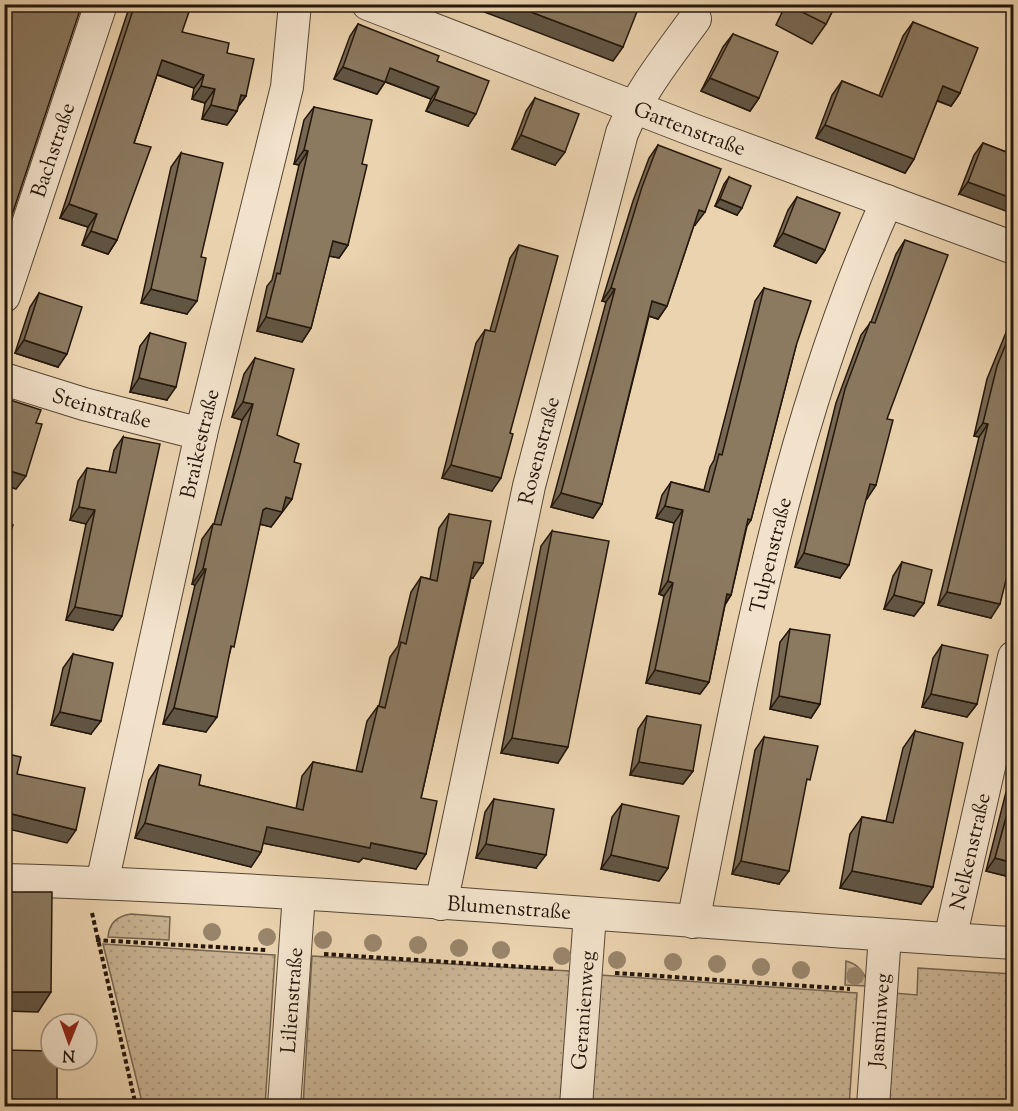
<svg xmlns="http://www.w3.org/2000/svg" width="1018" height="1111" font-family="'Sorts Mill Goudy',serif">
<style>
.grass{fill:url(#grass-dots);stroke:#76654f;stroke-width:1.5}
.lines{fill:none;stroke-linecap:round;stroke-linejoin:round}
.street-casing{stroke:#564634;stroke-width:34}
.path{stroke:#24170b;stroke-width:4;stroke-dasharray:4.5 3;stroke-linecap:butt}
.street{stroke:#f2e2cb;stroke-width:32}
.tree{fill:#99856b}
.wall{fill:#786853;stroke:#24170b;stroke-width:1.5}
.shaded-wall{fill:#615543;stroke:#24170b;stroke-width:1.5}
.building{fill:#8b7960;stroke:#24170b;stroke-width:1.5}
.labels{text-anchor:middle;stroke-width:5;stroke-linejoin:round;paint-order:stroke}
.street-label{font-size:21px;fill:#24170b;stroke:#f2e2cb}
</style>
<defs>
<pattern id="grass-dots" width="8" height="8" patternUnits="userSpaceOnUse" patternTransform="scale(1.5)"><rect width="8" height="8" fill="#c9b393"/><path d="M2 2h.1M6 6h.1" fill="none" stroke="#ac997d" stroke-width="1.8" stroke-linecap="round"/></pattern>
</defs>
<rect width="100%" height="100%" fill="#ebd3af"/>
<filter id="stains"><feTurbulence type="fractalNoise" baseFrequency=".00333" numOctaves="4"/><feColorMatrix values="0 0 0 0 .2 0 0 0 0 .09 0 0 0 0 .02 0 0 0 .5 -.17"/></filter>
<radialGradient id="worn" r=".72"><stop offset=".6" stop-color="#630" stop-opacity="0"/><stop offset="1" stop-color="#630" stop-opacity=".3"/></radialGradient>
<!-- grass -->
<g class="grass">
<path d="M131 914 170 917 169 940 108 937C109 923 117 916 131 914Z"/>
<polygon points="103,944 275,955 265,1106 143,1106"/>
<polygon points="312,956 570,971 560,1106 303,1106"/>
<path d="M846 961C858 964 867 974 867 986L845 985Z"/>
<polygon points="918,968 1013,974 1013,1106 887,1106 894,993 917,995"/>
<polygon points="600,975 857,993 849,1106 592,1106"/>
</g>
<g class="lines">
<!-- street casing -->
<g class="street-casing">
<g id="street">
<path id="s1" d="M368 4 693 130 1014 248"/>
<path id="s2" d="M4 296 101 4"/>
<path id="s3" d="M4 379 84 404 201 434"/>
<path id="s4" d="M4 880C341 889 677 923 1014 943"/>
<path id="s5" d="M102 883 201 434 287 87 295 4"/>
<path id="s6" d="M441 904 529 486 622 133C640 91 668 56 695 19"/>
<path id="s7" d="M693 922C742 678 784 430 887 201"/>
<path id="s8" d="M950 939 1014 657"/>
<path id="s9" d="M284 1106 299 894"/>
<path id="s10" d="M576 1106 590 914"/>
<path id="s11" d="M873 1106 885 935"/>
</g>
</g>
<!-- path -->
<g class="path">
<polyline points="92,913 136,1106"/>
<polyline points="96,940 266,950"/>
<polyline points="324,954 556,969"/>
<polyline points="615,973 850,989"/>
</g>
<!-- street -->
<use href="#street" class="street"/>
</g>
<!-- trees -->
<g class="tree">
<circle cx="212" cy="932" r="9"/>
<circle cx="267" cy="937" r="9"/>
<circle cx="323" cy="940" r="9"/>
<circle cx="373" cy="943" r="9"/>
<circle cx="418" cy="945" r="9"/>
<circle cx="459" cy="948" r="9"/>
<circle cx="501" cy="950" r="9"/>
<circle cx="562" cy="956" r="9"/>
<circle cx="617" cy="960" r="9"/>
<circle cx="673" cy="962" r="9"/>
<circle cx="717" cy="964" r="9"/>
<circle cx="761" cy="967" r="9"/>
<circle cx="801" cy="970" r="9"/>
<circle cx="855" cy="976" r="9"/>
</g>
<!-- wall -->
<g class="wall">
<polygon points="131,4 168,4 182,32 227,53 246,96 238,107 237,111 227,125 202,119 205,103 192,99 194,88 157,75 134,143 117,240 108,254 82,245 88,227 60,218 129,8"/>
<polygon points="786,4 836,4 826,24 812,44 776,25"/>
<polygon points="913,22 960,93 951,106 937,101 914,159 905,173 816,138 832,95 842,81 879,96 903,36"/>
<polygon points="358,24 437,61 468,126 426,111 431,99 385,82 377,94 334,79 350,36"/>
<polygon points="733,34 759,98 750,111 701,91 723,47"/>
<polygon points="535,98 555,165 512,149 526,111"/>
<polygon points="314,107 362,164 348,245 339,258 329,256 311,328 302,342 257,331 267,286 272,280 299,165 294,164 304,120"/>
<polygon points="983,143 1014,155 959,194 974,155"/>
<polygon points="658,145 695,225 694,225 667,306 658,319 649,316 602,504 593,518 551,507 606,302 602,301 633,201 649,158"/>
<polygon points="181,153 187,314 141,303 171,167"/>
<polygon points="729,177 737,215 715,206 724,184"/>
<polygon points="797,197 825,250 816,263 774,246 788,210"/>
<polygon points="905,240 887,419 876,485 866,499 840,578 795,567 836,403 861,335 871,322 896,254"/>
<polygon points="519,245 492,491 442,478 476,343 485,330 490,331 510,258"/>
<polygon points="764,288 796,346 751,520 747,526 731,595 725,605 709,682 700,694 646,683 664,596 659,594 674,523 656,518 662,495 671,482 704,490 710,467 714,460 755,301"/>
<polygon points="39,293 58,367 15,353 30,307"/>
<polygon points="1014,313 1014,548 991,618 938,605 979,437 974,436 987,379"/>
<polygon points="150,333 167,400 130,392 140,346"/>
<polygon points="255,358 277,435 294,462 292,499 271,527 260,524 230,652 206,732 163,724 195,585 192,584 202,539 213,524 214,524 242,420 232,417 244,374"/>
<polygon points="123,437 113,630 66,620 86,524 70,520 78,481 87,468 109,472 114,450"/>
<polygon points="449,514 473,578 471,578 421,798 416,869 363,858 359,862 263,843 261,852 251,867 135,838 149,780 159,765 199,785 296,809 302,776 313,762 356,771 367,721 378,706 379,706 390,657 398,646 411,592 421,577 430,579 439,528"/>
<polygon points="552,531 558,763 501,753 541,546"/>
<polygon points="902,562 924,603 914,616 884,609 893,576"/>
<polygon points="790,629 820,704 811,718 770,709 780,642"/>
<polygon points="942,645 977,704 967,717 922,707 933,658"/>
<polygon points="73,654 91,734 51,725 63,668"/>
<polygon points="647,716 693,771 683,784 630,775 638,729"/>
<polygon points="915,731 921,904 840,888 850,834 862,817 886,821 903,748"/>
<polygon points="764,737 779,884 732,874 755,750"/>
<polygon points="1014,782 1014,878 986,871 1006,792"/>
<polygon points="494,799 536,868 476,858 485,812"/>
<polygon points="622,804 668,868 659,881 601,869 612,817"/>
</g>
<!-- shaded-wall -->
<g class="shaded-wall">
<polygon points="510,4 623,47 613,61 466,5"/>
<polygon points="162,60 204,75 194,88 153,73"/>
<polygon points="343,67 385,82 377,94 334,79"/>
<polygon points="390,68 439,87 431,99 381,80"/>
<polygon points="710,78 759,98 750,111 701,91"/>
<polygon points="201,86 215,89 205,103 192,99"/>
<polygon points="943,86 960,93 951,106 934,99"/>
<polygon points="241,95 246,96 236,109"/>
<polygon points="434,99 476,114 468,126 426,111"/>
<polygon points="211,105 237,111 227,125 202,119"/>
<polygon points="825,125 914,159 905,173 816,138"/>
<polygon points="521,135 565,152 555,165 512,149"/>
<polygon points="304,150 308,151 299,165 294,164"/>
<polygon points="968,182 1014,199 1014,214 959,194"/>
<polygon points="720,199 742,208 737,215 715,206"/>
<polygon points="69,204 97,214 88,227 60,218"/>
<polygon points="699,210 705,212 695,225 690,223"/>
<polygon points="91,231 117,240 108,254 82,245"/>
<polygon points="783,233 825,250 816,263 774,246"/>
<polygon points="333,241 348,245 339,258 324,255"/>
<polygon points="611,288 615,289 606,302 602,301"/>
<polygon points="151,289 197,301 187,314 141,303"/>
<polygon points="652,301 667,306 658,319 643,314"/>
<polygon points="266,317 311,328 302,342 257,331"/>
<polygon points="24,340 67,354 58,367 15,353"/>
<polygon points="139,378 176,387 167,400 130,392"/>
<polygon points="243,402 253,404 242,420 232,417"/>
<polygon points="983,423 988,424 979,437 974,436"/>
<polygon points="451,465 501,478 492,491 442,478"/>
<polygon points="4,469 26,476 16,489 4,485"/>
<polygon points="870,484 876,485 867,499 860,497"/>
<polygon points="561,493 602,504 593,518 551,507"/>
<polygon points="286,497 292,499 271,527 255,523 263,510"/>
<polygon points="665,506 683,510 674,523 656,518"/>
<polygon points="79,507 95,510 86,524 70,520"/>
<polygon points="804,553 849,565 840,578 795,567"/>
<polygon points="474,562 483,563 473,578 464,576"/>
<polygon points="203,569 206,569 195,585 192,584"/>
<polygon points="668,581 673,583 664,596 659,594"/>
<polygon points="947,592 1000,604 991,618 938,605"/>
<polygon points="727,594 731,595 722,608"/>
<polygon points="894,595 924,603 914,616 884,609"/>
<polygon points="75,607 122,616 113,630 66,620"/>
<polygon points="655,670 709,682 700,694 646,683"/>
<polygon points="931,694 977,704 967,717 922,707"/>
<polygon points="779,696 820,704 811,718 770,709"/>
<polygon points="174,708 217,717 206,732 163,724"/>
<polygon points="60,712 101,721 91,734 51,725"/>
<polygon points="512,738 568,747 558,763 501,753"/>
<polygon points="639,762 693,771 683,784 630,775"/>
<polygon points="4,812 76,830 67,843 4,828"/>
<polygon points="145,823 261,852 251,867 135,838"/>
<polygon points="267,827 371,843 426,854 416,869 363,858 359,862 257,842"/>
<polygon points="486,844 546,855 536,868 476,858"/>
<polygon points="611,855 668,868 659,881 601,869"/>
<polygon points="995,858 1014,863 1014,878 986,871"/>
<polygon points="741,861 789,871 779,884 732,874"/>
<polygon points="852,871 933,887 921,904 840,888"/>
<polygon points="4,992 51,992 38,1012 4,1011"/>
</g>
<!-- building -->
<g class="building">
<polygon points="4,4 82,4 4,239"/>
<polygon points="135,4 168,4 189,12 182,32 229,43 227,53 254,59 246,96 241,95 237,111 211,105 215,89 201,86 204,75 162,60 134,143 151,147 117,240 91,231 97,214 69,204"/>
<polygon points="510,4 640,4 623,47"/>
<polygon points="790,4 836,4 826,24 790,6"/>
<polygon points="913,22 978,48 960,93 943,86 914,159 825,125 842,81 882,97"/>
<polygon points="358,24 439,56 437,61 489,81 476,114 434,99 439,87 390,68 385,82 343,67"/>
<polygon points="733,34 778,52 759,98 710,78"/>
<polygon points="535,98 579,114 565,152 521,135"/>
<polygon points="314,107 372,120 362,164 367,165 348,245 333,241 311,328 266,317 277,273 280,274 308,151 304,150"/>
<polygon points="983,143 1014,155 1014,199 968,182"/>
<polygon points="658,145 721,169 705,212 699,210 667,306 652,301 602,504 561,493 615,289 611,288 642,187"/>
<polygon points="181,153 223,163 201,257 206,258 197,301 151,289"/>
<polygon points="729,177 751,186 742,208 720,199"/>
<polygon points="797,197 840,213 825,250 783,233"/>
<polygon points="905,240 948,255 887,419 893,420 876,485 870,484 849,565 804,553 845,389 870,322 875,323"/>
<polygon points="519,245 558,256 510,433 513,434 501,478 451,465 485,330 495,332"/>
<polygon points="764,288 811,301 796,346 751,520 748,519 731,595 727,594 709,682 655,670 673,583 668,581 683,510 665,506 671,482 709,492 719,454 722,455"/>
<polygon points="39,293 82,307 67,354 24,340"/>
<polygon points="1014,324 1014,548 1000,604 947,592 988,424 983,423 997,366"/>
<polygon points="150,333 186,343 176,387 139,378"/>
<polygon points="255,358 294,369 277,435 299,444 294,462 301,464 292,499 286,497 282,512 266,508 263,510 234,647 231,646 217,717 174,708 206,569 203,569 213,524 221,525 253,404 243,402"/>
<polygon points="4,398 41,410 36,423 42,424 26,476 4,469"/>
<polygon points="123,437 160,444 122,616 75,607 95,510 79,507 87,468 116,473"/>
<polygon points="449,514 491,521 483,563 474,562 421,798 437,801 426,854 371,843 370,848 267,827 261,852 145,823 159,765 201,775 199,785 303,810 313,762 362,772 378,706 385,708 401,642 406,644 421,577 437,581"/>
<polygon points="4,522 13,525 4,550"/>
<polygon points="552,531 609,541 568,747 512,738"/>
<polygon points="902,562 932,570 924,603 894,595"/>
<polygon points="790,629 830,635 820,704 779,696"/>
<polygon points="942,645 988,655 977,704 931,694"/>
<polygon points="73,654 113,663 101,721 60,712"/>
<polygon points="647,716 701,725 693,771 639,762"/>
<polygon points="915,731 963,743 933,887 852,871 862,817 893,823"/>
<polygon points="764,737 818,746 810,780 807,779 789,871 741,861"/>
<polygon points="4,753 21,757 17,774 85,788 76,830 4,812"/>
<polygon points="1014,788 1014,863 995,858"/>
<polygon points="494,799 554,809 546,855 486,844"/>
<polygon points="622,804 679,816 668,868 611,855"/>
<polygon points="4,892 52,892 51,992 4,992"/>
<polygon points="4,1050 51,1051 51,1060 57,1060 57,1107 4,1107"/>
</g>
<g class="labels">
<!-- street labels -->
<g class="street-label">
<text dy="7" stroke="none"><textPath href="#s1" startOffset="345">Gartenstraße</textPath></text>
<text dy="7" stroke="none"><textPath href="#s2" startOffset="154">Bachstraße</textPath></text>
<text dy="7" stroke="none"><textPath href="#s3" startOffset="102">Steinstraße</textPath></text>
<text dy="7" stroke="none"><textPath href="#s5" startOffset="450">Braikestraße</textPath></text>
<text dy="7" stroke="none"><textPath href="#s6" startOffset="464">Rosenstraße</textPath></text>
<text dy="7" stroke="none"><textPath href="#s7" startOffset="375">Tulpenstraße</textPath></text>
<text dy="7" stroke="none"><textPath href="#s8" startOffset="90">Nelkenstraße</textPath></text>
<text dy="7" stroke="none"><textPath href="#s4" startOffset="506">Blumenstraße</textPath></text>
<text dy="7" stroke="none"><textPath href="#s9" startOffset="106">Lilienstraße</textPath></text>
<text dy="7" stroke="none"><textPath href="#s10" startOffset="96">Geranienweg</textPath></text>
<text dy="7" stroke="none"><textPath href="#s11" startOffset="86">Jasminweg</textPath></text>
</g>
</g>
<!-- margin -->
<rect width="1018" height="1111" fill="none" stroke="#ebd3af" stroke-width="24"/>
<rect x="6" y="6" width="1006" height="1099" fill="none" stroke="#24170b" stroke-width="3"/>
<rect x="12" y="12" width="994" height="1087" fill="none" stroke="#24170b" stroke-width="1.5"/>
<!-- north arrow -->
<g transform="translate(69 1042) rotate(181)"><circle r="28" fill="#f2e2cb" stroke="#a0917e" stroke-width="1.5"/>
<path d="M0-4.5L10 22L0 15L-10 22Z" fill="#8f2418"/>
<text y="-9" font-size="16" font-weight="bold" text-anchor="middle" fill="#24170b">N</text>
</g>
<rect width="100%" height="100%" filter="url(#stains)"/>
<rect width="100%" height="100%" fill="url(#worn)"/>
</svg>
